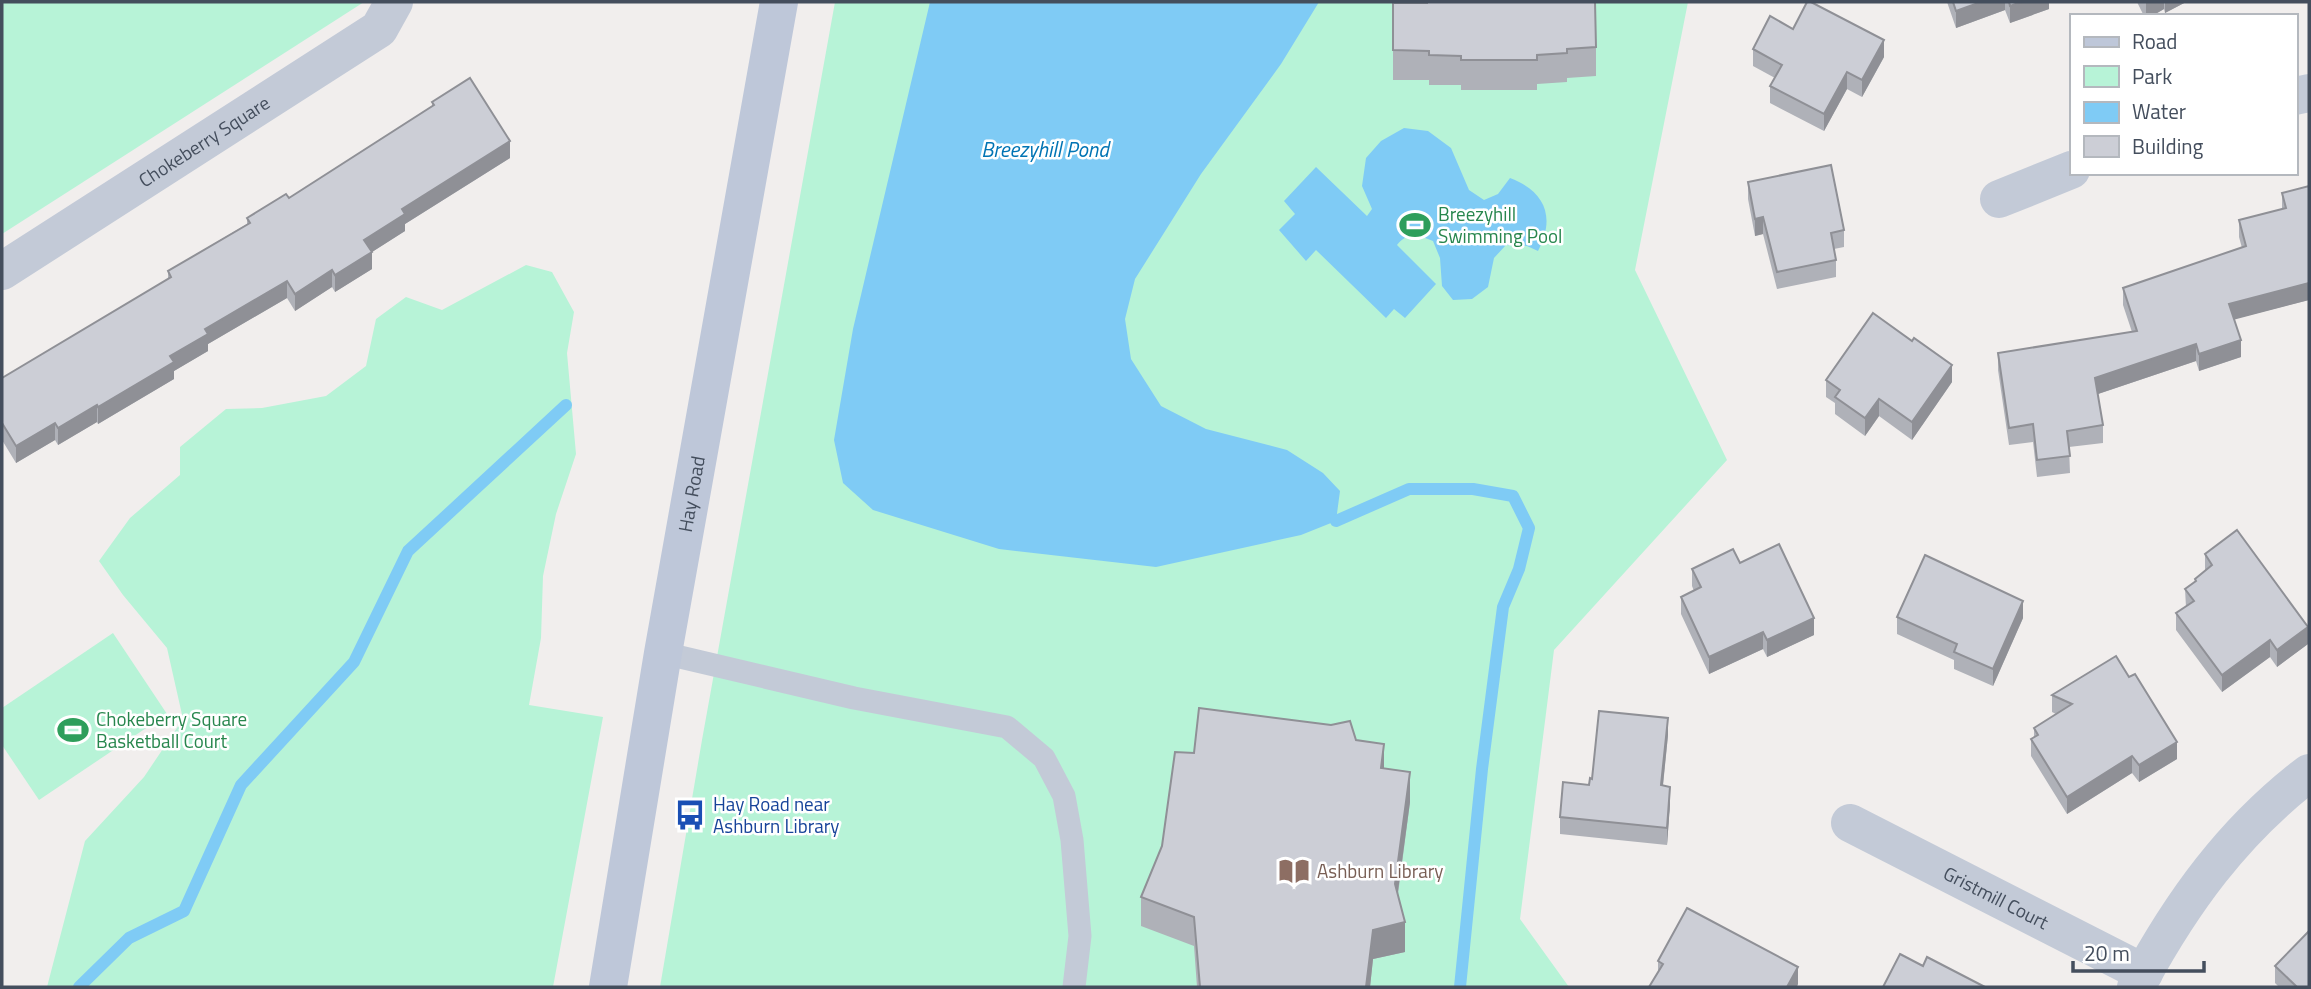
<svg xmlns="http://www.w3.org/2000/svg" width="2311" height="989" font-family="'Titillium Web',sans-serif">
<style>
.green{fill:#b7f3d7}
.water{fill:#7fcbf5}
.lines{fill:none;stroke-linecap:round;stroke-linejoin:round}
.stream{stroke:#7fcbf5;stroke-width:12}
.lane{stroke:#c3cad7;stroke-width:23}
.street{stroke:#c3cad7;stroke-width:38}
.secondary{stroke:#bec7d9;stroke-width:38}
.wall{fill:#afb1b8}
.shaded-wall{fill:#8f9096}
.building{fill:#ccced6;stroke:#8f9096;stroke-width:2}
.labels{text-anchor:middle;stroke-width:5;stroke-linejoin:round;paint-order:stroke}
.street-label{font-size:19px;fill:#444e5d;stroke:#fff}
.leisure-label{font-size:19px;fill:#27864d;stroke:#fff;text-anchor:start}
.transit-label{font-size:19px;fill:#164399;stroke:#fff;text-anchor:start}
.education-label{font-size:19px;fill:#785e54;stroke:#fff;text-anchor:start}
.water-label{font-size:21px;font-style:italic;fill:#0074b4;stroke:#fff}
</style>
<rect width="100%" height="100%" fill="#f1eeed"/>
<!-- green -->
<g class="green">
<polygon points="2,2 364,2 2,234"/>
<polygon points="835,2 1688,2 1635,270 1727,460 1554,650 1520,919 1569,987 660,987 702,740"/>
<polygon points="526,265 552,272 574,312 567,353 576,454 556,514 543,576 541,638 529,705 603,717 553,987 47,987 85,841 144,777 183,719 167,648 123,595 99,561 130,518 180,475 180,447 226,409 262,408 326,396 366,366 376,319 406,297 442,310"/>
<polygon points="113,633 167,714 39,800 2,745 2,708"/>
</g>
<!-- water -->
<g class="water">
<polygon points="930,2 1319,2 1281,64 1201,174 1135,279 1125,319 1131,359 1161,406 1206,429 1287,450 1323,473 1340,491 1336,521 1301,535 1156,567 999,549 873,510 843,483 834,440 853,329"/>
<path d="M1404 128 1428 131 1451 148 1469 190 1484 200 1498 194 1510 178C1545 191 1556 217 1538 251L1527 246 1506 245 1494 258 1488 287 1472 299 1453 300 1442 286 1440 258 1433 241C1419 235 1408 231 1397 245L1436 284 1405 318 1394 309 1386 318 1316 250 1306 261 1279 230 1295 214 1284 201 1316 167 1367 216 1372 209 1362 186 1366 158 1381 141Z"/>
</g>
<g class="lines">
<!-- stream -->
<g class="stream">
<polyline points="1336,521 1409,489 1473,489 1513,496 1529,528 1519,569 1503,607 1482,769 1460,987"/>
<polyline points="79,987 129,938 184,911 241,785 354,662 408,551 566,405"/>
</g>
<!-- lane -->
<polyline class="lane" points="663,653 854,698 1007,727 1044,758 1064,796 1072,840 1080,936 1074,987"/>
<!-- street -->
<g class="street">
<polyline points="2295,96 2309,93"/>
<polyline points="1999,199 2071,170"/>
<path id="s1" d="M2 271 379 29 394 2"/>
<path id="s2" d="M1850 823 2144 973"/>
<path d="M2136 987C2181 903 2233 831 2309 773"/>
</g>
<!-- secondary -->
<path class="secondary" id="s3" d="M608 987 663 653 779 2"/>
</g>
<!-- wall -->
<g class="wall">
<polygon points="1947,2 2049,2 2049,9 2010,23 2005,10 1956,28"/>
<polygon points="2137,2 2186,2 2165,13 2164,9 2152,16 2144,16"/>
<polygon points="1393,3 1596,47 1596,76 1567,78 1567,82 1537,84 1537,90 1461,90 1461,85 1429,85 1429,80 1393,80"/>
<polygon points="1793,29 1884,57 1862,97 1847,89 1824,131 1770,103 1770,86 1775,78 1753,66 1753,49"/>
<polygon points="432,102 510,158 405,224 405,231 372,252 372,269 335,292 332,287 295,311 287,298 208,344 208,351 174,371 174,379 98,424 97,422 58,445 55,440 16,463 2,440 2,378 168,279 168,271 247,224 247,218 289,198 432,106"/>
<polygon points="1748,182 1844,230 1844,247 1834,249 1836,260 1836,277 1777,289 1763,234 1755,236 1748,199"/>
<polygon points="2309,186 2309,300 2234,319 2241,357 2199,371 2196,361 2098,394 2103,425 2103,443 2069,447 2070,473 2037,477 2033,442 2009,445 1998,370 1998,353 2132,332 2123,305 2123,288 2242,248 2239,237 2239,220 2282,209 2282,193"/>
<polygon points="1912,341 1952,382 1912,440 1879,416 1865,436 1835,414 1835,403 1826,397 1826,380"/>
<polygon points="2205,554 2308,644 2277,667 2270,657 2222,692 2176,630 2176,613 2186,607 2185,589 2195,583 2195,579 2205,571"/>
<polygon points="1740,563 1814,635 1767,657 1763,649 1709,674 1681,614 1681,597 1694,591 1692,586 1692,569"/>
<polygon points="1897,617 2023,618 1993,686 1954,669 1954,660 1897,634"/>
<polygon points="2116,656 2177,759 2139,782 2132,773 2067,814 2031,756 2031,739 2034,737 2034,728 2056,714 2052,712 2052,695"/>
<polygon points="1668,735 1663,786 1670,804 1667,845 1560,834 1560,817 1589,785 1592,779"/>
<polygon points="1356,740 1384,769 1410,802 1398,894 1405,952 1373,959 1370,987 1197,987 1194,946 1141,926 1141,897 1162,846 1194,753"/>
<polygon points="1658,961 1798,984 1658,971"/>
<polygon points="2275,966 2309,987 2279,987 2275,983"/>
</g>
<!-- shaded-wall -->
<g class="shaded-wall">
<polygon points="1981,2 2005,2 2005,10 1956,28 1956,11"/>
<polygon points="2021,2 2049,2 2049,9 2010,23 2010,6"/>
<polygon points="2146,2 2164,2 2164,9 2152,16 2146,16"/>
<polygon points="2165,2 2186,2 2165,13"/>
<polygon points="1884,40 1884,57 1862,97 1862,80"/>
<polygon points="1847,72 1847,89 1824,131 1824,114"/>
<polygon points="510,141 510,158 405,224 405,231 372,252 372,269 335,292 335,275 364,240 402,209"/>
<polygon points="1763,217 1763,234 1755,236 1755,219"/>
<polygon points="332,270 332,287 295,311 295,294"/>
<polygon points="287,281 287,298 208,344 208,351 174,371 174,379 98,424 98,407 170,356 205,329"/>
<polygon points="2309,283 2309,300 2229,321 2229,304"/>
<polygon points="2241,340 2241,357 2199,371 2199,354"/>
<polygon points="2196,344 2196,361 2095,395 2095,378"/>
<polygon points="1952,365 1952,382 1912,440 1912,422"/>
<polygon points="1879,399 1879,416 1865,436 1865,418"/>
<polygon points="97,405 97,422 58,445 58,428"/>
<polygon points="55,423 55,440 16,463 16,446"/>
<polygon points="2023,601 2023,618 1993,686 1993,669"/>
<polygon points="1814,618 1814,635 1767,657 1767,640"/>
<polygon points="2308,627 2308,644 2277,667 2277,650"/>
<polygon points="1763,632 1763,649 1709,674 1709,657"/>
<polygon points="2270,640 2270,657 2222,692 2222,675"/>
<polygon points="1668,718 1668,735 1661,803 1661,785"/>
<polygon points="2177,742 2177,759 2139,782 2139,765"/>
<polygon points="1384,744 1384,773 1381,768"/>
<polygon points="2132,756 2132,773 2067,814 2067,797"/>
<polygon points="1410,772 1410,802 1395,913 1395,884"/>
<polygon points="1670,787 1670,804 1667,845 1667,828"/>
<polygon points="1405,922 1405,952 1373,959 1370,987 1366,987 1373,930"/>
<polygon points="1798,967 1798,984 1797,987 1787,987"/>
</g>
<!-- building -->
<g class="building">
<polygon points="1427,2 1595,2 1596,47 1567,49 1567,53 1537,55 1537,60 1461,60 1461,56 1429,55 1429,51 1393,50 1393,3 1427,3"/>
<polygon points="1807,2 1811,2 1884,40 1862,80 1847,72 1824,114 1770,86 1782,65 1753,49 1770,16 1793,29"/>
<polygon points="1953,2 1981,2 1956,11"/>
<polygon points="2009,2 2021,2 2010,6"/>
<polygon points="470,78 510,141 402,209 405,214 364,240 372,252 335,275 332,270 295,294 287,281 205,329 208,334 170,356 174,362 98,407 97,405 58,428 55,423 16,446 2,423 2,378 171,277 168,271 250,223 247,218 286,194 289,198 434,105 432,102"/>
<polygon points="1831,165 1844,230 1831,233 1836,260 1777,272 1763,217 1755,219 1748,182"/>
<polygon points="2309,186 2309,283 2229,304 2241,340 2199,354 2196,344 2095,378 2103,425 2067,431 2070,456 2037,460 2033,424 2009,428 1998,353 2137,331 2123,288 2246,246 2239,220 2286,208 2282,193"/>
<polygon points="1873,313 1912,341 1914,338 1952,365 1912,422 1879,399 1865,418 1835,397 1840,390 1826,380"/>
<polygon points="2237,530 2308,627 2277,650 2270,640 2222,675 2176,613 2194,601 2185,589 2196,581 2195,579 2212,565 2205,554"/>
<polygon points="1779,544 1814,618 1767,640 1763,632 1709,657 1681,597 1701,587 1692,569 1733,549 1740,563"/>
<polygon points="1925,555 2023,601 1993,669 1954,652 1957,644 1897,617"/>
<polygon points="2116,656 2129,677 2135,674 2177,742 2139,765 2132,756 2067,797 2031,739 2038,735 2034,728 2072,704 2052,695"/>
<polygon points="1199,708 1331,725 1350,721 1356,740 1384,744 1381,768 1410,772 1395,884 1405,922 1373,930 1366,987 1200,987 1194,917 1141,897 1162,846 1175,752 1194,753"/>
<polygon points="1599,711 1668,718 1661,785 1670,787 1667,828 1560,817 1563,782 1589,785 1590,778 1592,779"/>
<polygon points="1687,908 1798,967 1787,987 1649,987 1663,964 1658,961"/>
<polygon points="2309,931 2309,987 2297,987 2275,966"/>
<polygon points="1900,954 1923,966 1927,957 1985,987 1883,987"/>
</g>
<!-- icons -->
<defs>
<g id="stadium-bare" transform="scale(2.415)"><path d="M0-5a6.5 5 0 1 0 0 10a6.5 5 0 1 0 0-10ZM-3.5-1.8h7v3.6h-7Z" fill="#2e9e5b" stroke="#fff" stroke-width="2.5" paint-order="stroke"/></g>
<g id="bus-bare" transform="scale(2.415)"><path d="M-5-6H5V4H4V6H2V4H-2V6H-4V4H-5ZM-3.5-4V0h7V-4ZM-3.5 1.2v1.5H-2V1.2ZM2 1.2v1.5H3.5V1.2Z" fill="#1a4fb4" stroke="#fff" stroke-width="2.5" paint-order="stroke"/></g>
<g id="library-bare" transform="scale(2.415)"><path d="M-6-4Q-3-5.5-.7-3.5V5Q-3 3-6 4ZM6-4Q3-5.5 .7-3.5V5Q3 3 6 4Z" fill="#8d6e63" stroke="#fff" stroke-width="2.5" paint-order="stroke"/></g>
</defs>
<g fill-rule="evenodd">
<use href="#stadium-bare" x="1415" y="225"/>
<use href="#stadium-bare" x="73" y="730"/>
<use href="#bus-bare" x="690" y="815"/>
<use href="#library-bare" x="1294" y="871"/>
</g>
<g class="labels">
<!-- street labels -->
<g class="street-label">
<text dy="7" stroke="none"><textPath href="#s1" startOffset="240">Chokeberry Square</textPath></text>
<text dy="7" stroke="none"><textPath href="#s3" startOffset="500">Hay Road</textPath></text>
<text dy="7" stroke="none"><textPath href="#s2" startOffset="164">Gristmill Court</textPath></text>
</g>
<!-- leisure labels -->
<g class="leisure-label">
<text x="1438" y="221">Breezyhill<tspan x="1438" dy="22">Swimming Pool</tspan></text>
<text x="96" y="726">Chokeberry Square<tspan x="96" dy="22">Basketball Court</tspan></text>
</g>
<!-- transit labels -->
<g class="transit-label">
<text x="713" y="811">Hay Road near<tspan x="713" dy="22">Ashburn Library</tspan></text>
</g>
<!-- education labels -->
<g class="education-label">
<text x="1317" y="878">Ashburn Library</text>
</g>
<!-- water labels -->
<g class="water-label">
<text x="1045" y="157">Breezyhill Pond</text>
</g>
</g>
<!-- border -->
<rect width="2311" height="989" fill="none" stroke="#444e5d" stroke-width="7"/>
<!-- legend -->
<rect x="2070" y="14" width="228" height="161" fill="#ffffff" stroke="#b4b8be" stroke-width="2"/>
<rect x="2084" y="37" width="35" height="10" fill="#bec7d9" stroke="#b4b8be" stroke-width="2"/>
<text x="2132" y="49" font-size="21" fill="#444e5d">Road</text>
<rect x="2084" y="66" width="35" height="21" fill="#b7f3d7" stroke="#b4b8be" stroke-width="2"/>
<text x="2132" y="84" font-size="21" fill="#444e5d">Park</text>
<rect x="2084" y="102" width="35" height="21" fill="#7fcbf5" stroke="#b4b8be" stroke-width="2"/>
<text x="2132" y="119" font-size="21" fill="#444e5d">Water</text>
<rect x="2084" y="136" width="35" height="21" fill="#ccced6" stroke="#b4b8be" stroke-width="2"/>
<text x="2132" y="154" font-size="21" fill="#444e5d">Building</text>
<!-- scale -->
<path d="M2073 961v10h131v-10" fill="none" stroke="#444e5d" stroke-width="3.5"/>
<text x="2084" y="961" font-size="21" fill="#444e5d" stroke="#ffffff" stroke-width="5" paint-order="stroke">20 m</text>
</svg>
